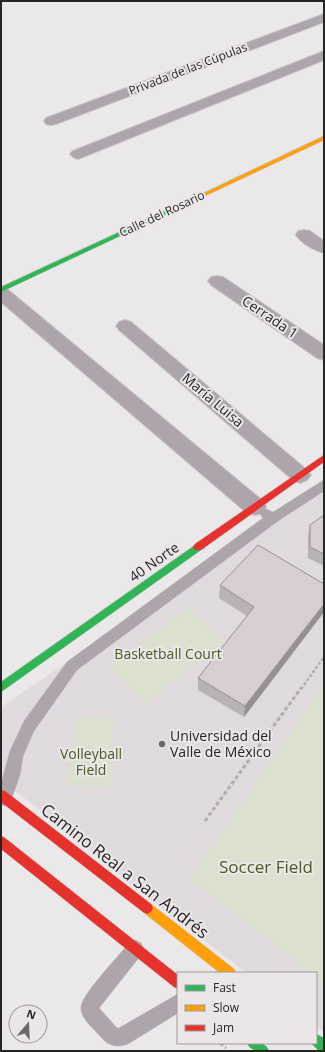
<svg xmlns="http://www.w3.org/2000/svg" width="325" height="1052" font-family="'Open Sans',sans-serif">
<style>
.built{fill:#e0d9de}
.green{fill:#dbe1ce}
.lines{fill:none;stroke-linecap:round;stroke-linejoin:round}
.lane-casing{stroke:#c7c5c6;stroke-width:1}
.street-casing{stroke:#c7c5c6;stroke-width:2}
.fast-casing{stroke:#c7c5c6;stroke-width:1}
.slow-casing{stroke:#c7c5c6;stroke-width:1}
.jam-casing{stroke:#c7c5c6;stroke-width:1}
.path-far1{stroke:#b1acaf;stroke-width:2.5;stroke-dasharray:3 2;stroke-linecap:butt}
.path{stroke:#b1acaf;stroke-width:3;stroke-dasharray:4 2.5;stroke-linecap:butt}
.lane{fill:#aea4ab;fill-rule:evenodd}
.street{fill:#aea4ab;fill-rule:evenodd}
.fast{fill:#30b455;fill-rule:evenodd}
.slow{fill:#ff9f0a;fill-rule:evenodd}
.jam{fill:#e5322d;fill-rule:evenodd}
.wall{fill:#b8b1b5}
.shaded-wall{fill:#969094}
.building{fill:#d6ced3;stroke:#969094}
.poi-dot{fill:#6b696a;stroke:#ebe7e9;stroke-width:1.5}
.labels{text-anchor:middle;stroke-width:4;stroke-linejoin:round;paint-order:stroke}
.far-street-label{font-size:12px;fill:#262526;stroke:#ebe7e9}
.street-label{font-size:14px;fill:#262526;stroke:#ebe7e9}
.park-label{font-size:14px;fill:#4a5a22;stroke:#ebe7e9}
.poi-label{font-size:14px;fill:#262526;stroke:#ebe7e9;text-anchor:start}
.near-park-label{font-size:17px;fill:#4a5a22;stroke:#ebe7e9}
.near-street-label{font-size:17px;fill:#262526;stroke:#ebe7e9}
</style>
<rect width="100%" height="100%" fill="#eae8e9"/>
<!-- built -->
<polygon class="built" points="324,481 324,1032 316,1026 316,973 247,973 160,907 43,812 1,781 1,707 131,619"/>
<!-- green -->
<g class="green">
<polygon points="188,607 224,642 146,703 110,667"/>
<polygon points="324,684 324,983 316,977 316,973 311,973 189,879"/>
<polygon points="77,716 113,718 111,788 67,785"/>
</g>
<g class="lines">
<!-- lane casing -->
<g class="lane-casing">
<g id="lane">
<polygon points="324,480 324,491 278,521 77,670 34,731 23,756 20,775 10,803 4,806 1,804 1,784 10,751 24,721 67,662 263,518 260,514 261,511 266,509 273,512"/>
<path d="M135 940 141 943 144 949 141 955 99 1008 117 1028H119L178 994V1013L128 1044C116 1048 109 1046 101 1037 94 1029 80 1018 81 1007 82 994 119 956 129 943Z"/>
</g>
</g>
<!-- street casing -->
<g class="street-casing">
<g id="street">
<polygon points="324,14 324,22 56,124 51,125 46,124 44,121 46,118"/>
<polygon points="324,51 324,60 83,157 78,159 73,157 70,154 73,151"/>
<path d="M304 230 310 231 324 241V253C315 251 301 243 296 235L298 231Z"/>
<polygon points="217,276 223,277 324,345 324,360 317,358 211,285 208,281 211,277"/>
<polygon points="1,288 7,289 263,501 266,507 263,513 255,515 247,513 1,302"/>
<polygon points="125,320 131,322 307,470 311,475 307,480 300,483 293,480 119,330 116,326 119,322"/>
</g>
</g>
<!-- fast casing -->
<g class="fast-casing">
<g id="fast">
<polygon points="169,209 171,210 171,212 1,292 1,287"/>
<polygon points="198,543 201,544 203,547 201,550 1,692 1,682"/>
<polygon points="316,1034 324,1038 324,1051 319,1051 311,1043 316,1043"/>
<path d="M247 1043C256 1043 265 1041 269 1051 260 1051 251 1052 247 1043Z"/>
</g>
</g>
<!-- slow casing -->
<g class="slow-casing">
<g id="slow">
<polygon points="324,136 324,140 171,212 167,212 166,211"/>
<polygon points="147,902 151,904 234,969 236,973 220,973 143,912 141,908 143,904"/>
</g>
</g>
<!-- jam casing -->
<g class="jam-casing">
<g id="jam">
<polygon points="324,455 324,462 201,550 195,550 193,547 195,544"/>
<polygon points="1,790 5,791 151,904 153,908 151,912 147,914 143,912 1,802"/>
<polygon points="1,836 5,838 178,975 178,989 174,987 1,849"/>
</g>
</g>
<!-- path-far1 -->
<polyline class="path-far1" points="301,689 324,657"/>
<!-- path -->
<g class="path">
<polyline points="205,821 301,688"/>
<polyline points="220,1043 226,1048"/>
</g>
<!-- lane -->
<use href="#lane" class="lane"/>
<!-- street -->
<use href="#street" class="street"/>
<!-- fast -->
<use href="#fast" class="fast"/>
<!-- slow -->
<use href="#slow" class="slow"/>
<!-- jam -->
<use href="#jam" class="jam"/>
</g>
<!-- wall -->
<g class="wall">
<polygon points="324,515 324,566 308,558 308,536 310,525"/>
<polygon points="324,584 324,612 244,717 198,690 198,678 247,616 219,598 220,585"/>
</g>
<!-- shaded-wall -->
<polygon class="shaded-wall" points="324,604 324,612 244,717 245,706"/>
<!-- building -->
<g class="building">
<polygon points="324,515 324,554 310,547 310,525"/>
<polygon points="258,545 324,584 324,604 245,706 198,678 254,607 220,585"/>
</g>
<!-- markers -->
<circle class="poi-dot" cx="162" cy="744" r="4"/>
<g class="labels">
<!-- far-street labels -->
<g class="far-street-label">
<text transform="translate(188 69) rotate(-21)" y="4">Privada de las Cúpulas</text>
<text transform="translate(162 214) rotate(-25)" y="4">Calle del Rosario</text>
</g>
<!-- street labels -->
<g class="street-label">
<text transform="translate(270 317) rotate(34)" y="5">Cerrada 1</text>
<text transform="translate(213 400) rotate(40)" y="5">María Luisa</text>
<text transform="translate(154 562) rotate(-35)" y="5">40 Norte</text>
</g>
<!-- park labels -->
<g class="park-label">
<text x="168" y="659">Basketball Court</text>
<text x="91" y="759">Volleyball<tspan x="91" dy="16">Field</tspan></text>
</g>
<!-- poi labels -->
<g class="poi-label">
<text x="170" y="741">Universidad del<tspan x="170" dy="16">Valle de México</tspan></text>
</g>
<!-- near-park labels -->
<g class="near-park-label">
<text x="266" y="873">Soccer Field</text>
</g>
<!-- near-street labels -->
<g class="near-street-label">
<text transform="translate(125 871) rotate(38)" y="6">Camino Real a San Andrés</text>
</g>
</g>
<!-- border -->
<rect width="325" height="1052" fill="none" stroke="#262526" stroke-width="4"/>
<!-- legend -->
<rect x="177" y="972" width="140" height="72" fill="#ebe7e9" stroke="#9c999b"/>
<rect x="185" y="985" width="20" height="6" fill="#30b455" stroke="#9c999b"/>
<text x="213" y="992" font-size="12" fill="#262526">Fast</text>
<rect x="185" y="1005" width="20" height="6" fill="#ff9f0a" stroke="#9c999b"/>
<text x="213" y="1012" font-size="12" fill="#262526">Slow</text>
<rect x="185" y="1025" width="20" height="6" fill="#e5322d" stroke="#9c999b"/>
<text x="213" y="1032" font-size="12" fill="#262526">Jam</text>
<!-- north arrow -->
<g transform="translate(28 1024) rotate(19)"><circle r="19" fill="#ebe7e9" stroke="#9c999b"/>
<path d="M0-3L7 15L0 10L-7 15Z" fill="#6b696a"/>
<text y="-6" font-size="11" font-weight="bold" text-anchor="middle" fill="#262526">N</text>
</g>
</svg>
